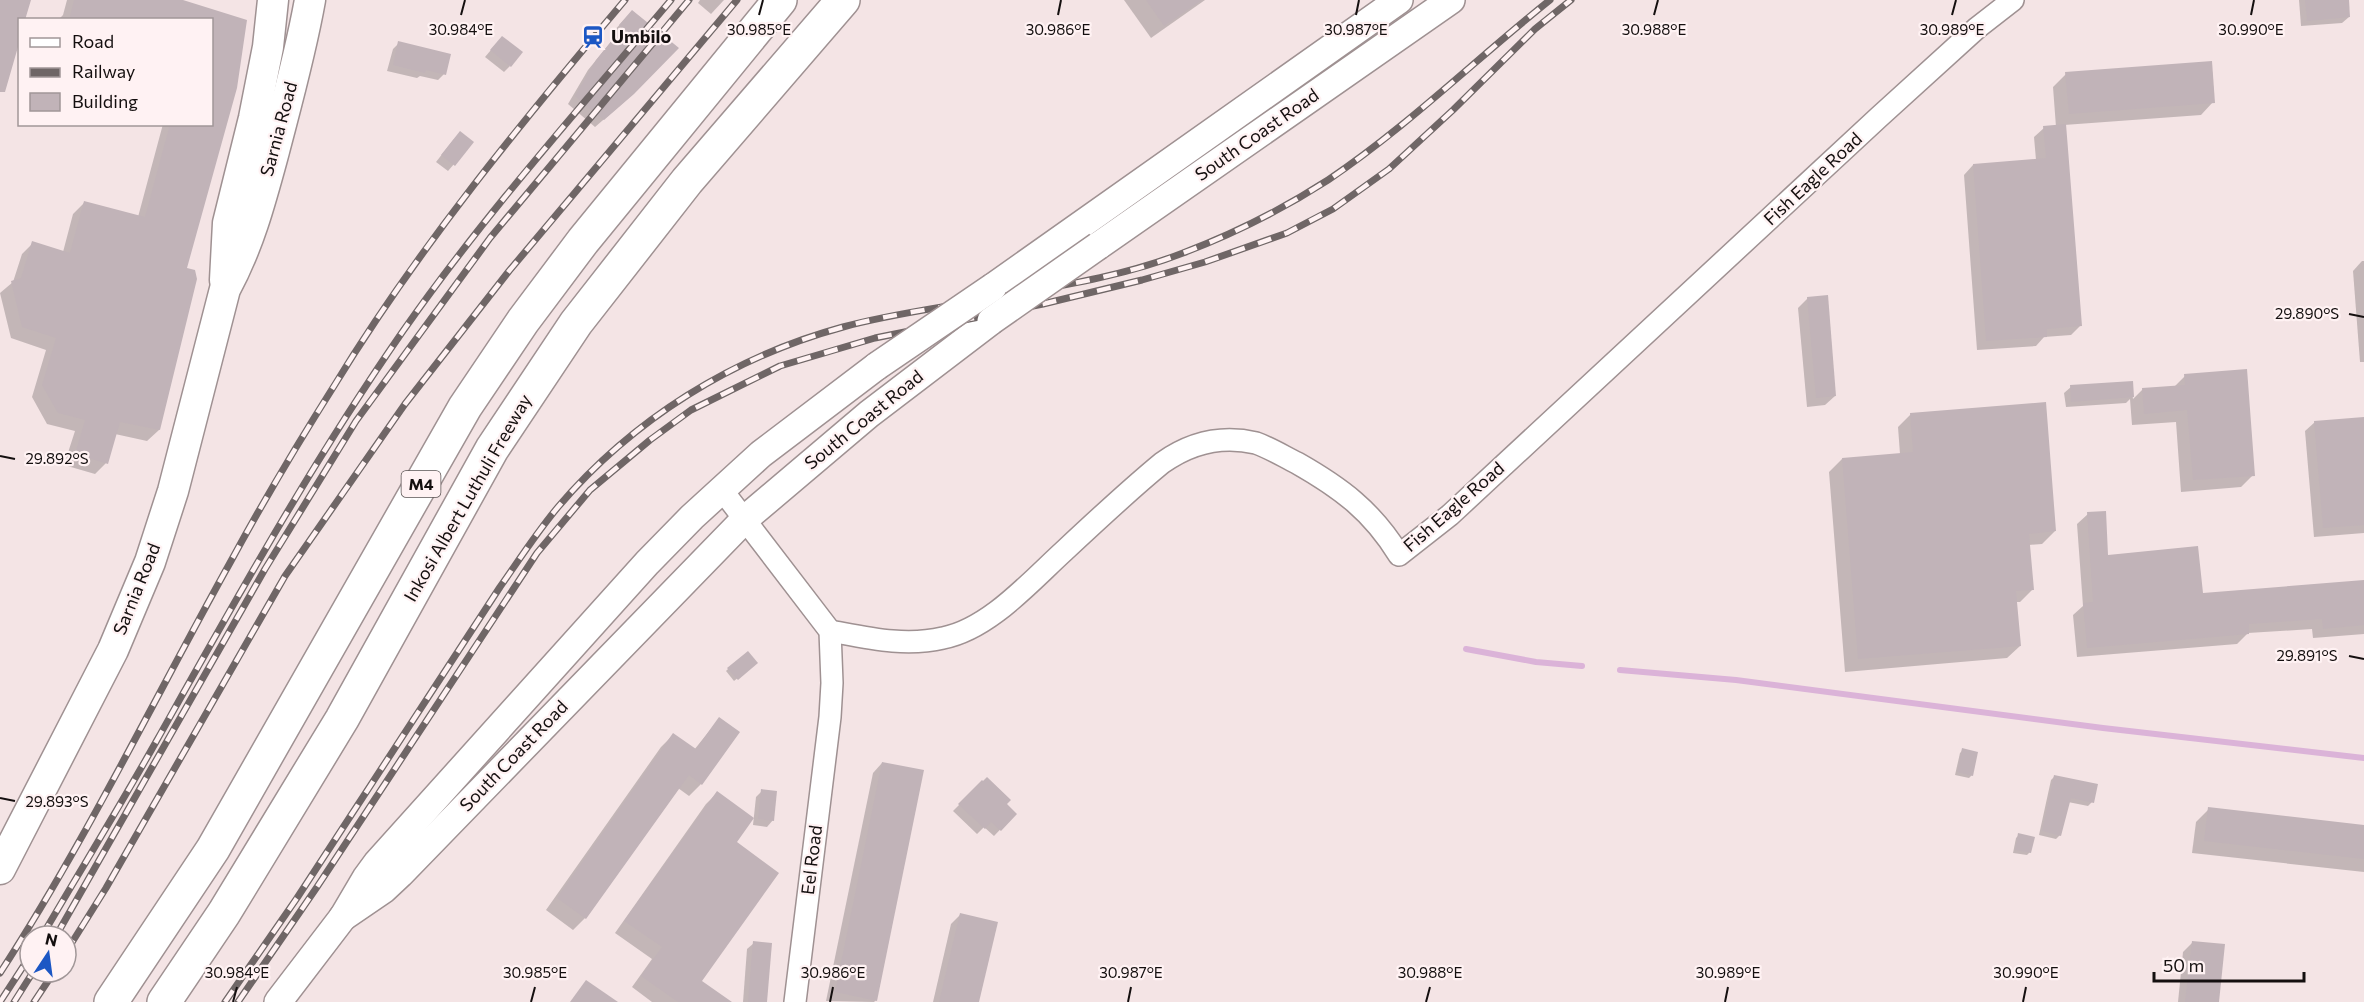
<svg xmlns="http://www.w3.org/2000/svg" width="2364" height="1002" font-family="Commissioner,sans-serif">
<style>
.shadow{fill:#0003}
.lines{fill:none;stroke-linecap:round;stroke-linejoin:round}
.stream{stroke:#dbb3d8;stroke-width:6}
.building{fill:#c1b3b8}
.minor-casing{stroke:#9f9192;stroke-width:24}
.tertiary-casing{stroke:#9f9192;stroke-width:30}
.secondary-casing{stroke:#9f9192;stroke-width:33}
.motorway-casing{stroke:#9f9192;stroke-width:36}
.minor{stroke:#fff;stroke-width:21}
.tertiary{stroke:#fff;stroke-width:27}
.secondary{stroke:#fff;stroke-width:30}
.motorway{stroke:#fff;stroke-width:33}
.rail-casing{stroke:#6f6666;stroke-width:7}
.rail{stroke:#fff2f3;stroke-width:4.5;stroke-dasharray:14;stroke-linecap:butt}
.tertiary-bridge-casing{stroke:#9f9192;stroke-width:30;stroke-linecap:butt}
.tertiary-bridge{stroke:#fff;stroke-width:27}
.ticks{fill:none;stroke:#140f0f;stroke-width:2}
.labels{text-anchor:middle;stroke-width:4.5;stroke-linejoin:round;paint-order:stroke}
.shield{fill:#fff2f3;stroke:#5a5353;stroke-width:1.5}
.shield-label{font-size:16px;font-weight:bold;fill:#140f0f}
.poi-label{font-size:18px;font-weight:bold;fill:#140f0f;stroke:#fff2f3;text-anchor:start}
.street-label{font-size:18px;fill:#140f0f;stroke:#fff2f3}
.ticks-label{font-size:15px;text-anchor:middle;fill:#140f0f;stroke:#fff2f3;stroke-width:4.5;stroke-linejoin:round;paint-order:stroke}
</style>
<rect width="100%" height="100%" fill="#f4e4e5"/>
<!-- shadow -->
<g class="shadow">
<polygon points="67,0 178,0 246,21 185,269 159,430 147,441 115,434 106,463 95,474 64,465 75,431 47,424 32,397 46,350 11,338 0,293 13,282 22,254 33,243 63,252 73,214 84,203 138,217 163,124 212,124 212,20 58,20 63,15"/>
<polygon points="700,0 724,0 711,14 698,3"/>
<polygon points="1124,0 1205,0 1151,38"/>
<polygon points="2299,0 2347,0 2349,17 2342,23 2301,26"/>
<polygon points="624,20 624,102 595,127 568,104 588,70 615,37 611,34"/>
<polygon points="399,43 444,74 438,80 420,76 417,78 387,71 393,49"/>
<polygon points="496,44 510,66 504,72 485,57"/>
<polygon points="2066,74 2213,102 2201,115 2064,125 2080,326 2071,335 2044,337 2036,346 1977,350 1964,175 1973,165 2036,160 2034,137 2044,128 2056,127 2053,87"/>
<polygon points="454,139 472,143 448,171 436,162"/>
<polygon points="2362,261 2364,261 2364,362 2360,362 2353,271"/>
<polygon points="1808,298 1835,396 1825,405 1807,407 1798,308"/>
<polygon points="2185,376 2253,475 2241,487 2181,492 2176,422 2132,425 2130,399 2126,403 2066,407 2064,393 2071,387 2131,383 2133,399 2143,389 2174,387"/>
<polygon points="1911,414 2055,531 2042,544 2029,545 2033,589 2020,602 2016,602 2020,646 2007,658 1845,672 1829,472 1842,459 1900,454 1898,427"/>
<polygon points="2364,418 2364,533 2314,537 2305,431 2315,422"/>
<polygon points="2088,514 2107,557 2201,595 2364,582 2364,634 2313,638 2312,629 2248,633 2237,644 2077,657 2073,615 2083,606 2077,524"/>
<polygon points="756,663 734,681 726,671 728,669"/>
<polygon points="719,719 701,784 689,796 678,788 585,918 573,930 546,910 661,747 673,735 694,750"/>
<polygon points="1963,750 1972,775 1969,778 1955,775 1960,753"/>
<polygon points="882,763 876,1000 874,1002 826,1001 873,773"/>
<polygon points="2055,776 2092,802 2088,806 2068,802 2060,835 2056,839 2039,835 2051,780"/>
<polygon points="982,782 1015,814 994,836 984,827 977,834 953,811"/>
<polygon points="762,791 773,820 767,827 753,825 756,797"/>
<polygon points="717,793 735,843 700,981 712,1002 652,1002 632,987 652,959 615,933 706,804"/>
<polygon points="2209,809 2364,826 2364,872 2192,853 2196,822"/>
<polygon points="2019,835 2030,852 2027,855 2013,853 2016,838"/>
<polygon points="960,915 977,1002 933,1002 951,924"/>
<polygon points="2193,942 2217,1002 2178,1002 2183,952"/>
<polygon points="754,943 765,1002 743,1002 747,949"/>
</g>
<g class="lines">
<!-- stream -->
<g class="stream">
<polyline points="1466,649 1536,662 1582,666"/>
<polyline points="1620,670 1736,680 2103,728 2364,758"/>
</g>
</g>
<!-- building -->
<g class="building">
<polygon points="0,0 31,0 25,20 20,20 20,40 5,92 0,92"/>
<polygon points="74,0 183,0 247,20 237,88 187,268 195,270 197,279 160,430 120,422 108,464 75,454 85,420 58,413 42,385 56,338 22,327 11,281 21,278 32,241 70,253 84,201 145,217 170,124 212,124 212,20 69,20"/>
<polygon points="1146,0 1202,0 1164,26"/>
<polygon points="2305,0 2349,0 2350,17 2307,21"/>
<polygon points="632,10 679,48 634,94 604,120 575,96 596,60 622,28 619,25"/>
<polygon points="502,36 523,52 511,67 490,50"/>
<polygon points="398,41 451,54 446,75 426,70 425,73 393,65"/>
<polygon points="2212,61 2215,103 2069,114 2065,72"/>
<polygon points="2066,124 2082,326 2047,329 2047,337 1986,341 1973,164 2046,158 2043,126"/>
<polygon points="460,131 474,142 455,166 441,155"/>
<polygon points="1828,295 1836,396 1816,398 1807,297"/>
<polygon points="2247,369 2255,476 2193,480 2187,410 2144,414 2142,388 2185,385 2184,374"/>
<polygon points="2133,381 2134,397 2071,402 2070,385"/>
<polygon points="2046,402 2056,531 2029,534 2034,590 2016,591 2021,646 1858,659 1842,458 1913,452 1910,413"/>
<polygon points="2364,417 2364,525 2323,528 2314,421"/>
<polygon points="2106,511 2108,555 2198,546 2203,593 2364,580 2364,625 2323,629 2322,619 2249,624 2249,634 2087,648 2083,603 2093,602 2087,512"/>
<polygon points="748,651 758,663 738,680 727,668"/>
<polygon points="719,717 740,732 702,785 689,775 586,919 557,898 673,733 696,749"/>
<polygon points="1962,748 1978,752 1973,776 1957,772"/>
<polygon points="882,762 924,770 877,1001 835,992"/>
<polygon points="2054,775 2098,784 2094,803 2071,798 2061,836 2042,831"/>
<polygon points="987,777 1011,800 1007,804 1017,814 1001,831 991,822 985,829 958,804 982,780 983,781"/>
<polygon points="761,789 777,791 774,821 758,819"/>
<polygon points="717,791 754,818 737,842 779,873 702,981 732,1002 678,1002 641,976 662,947 624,921"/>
<polygon points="2208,807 2364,825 2364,859 2204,841"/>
<polygon points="2018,833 2035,837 2031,853 2015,850"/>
<polygon points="960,913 998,922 979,1002 939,1002"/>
<polygon points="753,941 772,943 767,1002 748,1002"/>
<polygon points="2192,941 2225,944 2219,1002 2185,1002"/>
<polygon points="586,980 618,1002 570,1002"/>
</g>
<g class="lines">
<!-- minor casing -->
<g class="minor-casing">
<g id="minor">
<polyline points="722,490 830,631 832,683 830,717 795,1002"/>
<path d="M830 631C868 638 905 647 943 638 989 629 1030 582 1064 551 1096 521 1128 491 1162 463 1190 443 1222 435 1256 443 1270 448 1283 456 1297 463 1341 488 1372 511 1399 555L1450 515 1879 117 1977 28 2013 0"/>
</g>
</g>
<!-- tertiary casing -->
<g class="tertiary-casing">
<g id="tertiary">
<polyline points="1098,246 1451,0"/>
<polyline points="993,287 1399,0"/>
<polyline points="343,917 384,889 400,874 745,519 869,414 991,321"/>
<polyline points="278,1002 343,917 366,878 377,863 647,563 692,517 761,454 877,366"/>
</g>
</g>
<!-- secondary casing -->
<g class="secondary-casing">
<g id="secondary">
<polyline points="225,280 228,223 254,118 268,47 273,0"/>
<path d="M0 869 113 650 150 562 173 491 225 289C249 245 261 199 274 151 287 101 301 51 310 0"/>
</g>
</g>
<!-- motorway casing -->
<g class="motorway-casing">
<g id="motorway">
<polyline points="111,1002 213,849 465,407 523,321 583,241 780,0"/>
<polyline points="164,1002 224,913 342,719 492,449 576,323 687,181 843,0"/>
</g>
</g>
<!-- minor -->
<use href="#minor" class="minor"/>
<!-- tertiary -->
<use href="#tertiary" class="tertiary"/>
<!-- secondary -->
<use href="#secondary" class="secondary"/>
<!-- motorway -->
<use href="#motorway" class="motorway"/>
<!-- rail casing -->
<g class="rail-casing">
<g id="rail">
<path d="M42 936C80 871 120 806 157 740 235 601 312 462 403 331 484 215 580 108 671 0"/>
<polyline points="56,936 265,569 356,421 490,238 689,0"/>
<polyline points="66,952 106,888 285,576 405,404 509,271 737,0"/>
<path d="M0 973C86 841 154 699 231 561 263 502 298 443 334 386 418 248 521 123 625 0"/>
<polyline points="0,1002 30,956"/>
<polyline points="14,1002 33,972"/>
<polyline points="34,1002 54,972"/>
<path d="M225 1002 297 898 500 587C519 560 537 532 558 507 633 419 733 357 843 327 883 316 925 310 965 303 1038 289 1114 280 1183 253 1233 234 1283 209 1328 180 1407 127 1476 59 1550 0"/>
<polyline points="238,1002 317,887 537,553 590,490 650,440 691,410 780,366 875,338 1043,304 1142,280 1205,262 1287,233 1333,209 1389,169 1453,110 1535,29 1571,0"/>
</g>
</g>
<!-- rail -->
<use href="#rail" class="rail"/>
<!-- tertiary-bridge casing -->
<g class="tertiary-bridge-casing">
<g id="tertiary-bridge">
<polyline points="991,321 1098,246"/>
<polyline points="877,366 993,287"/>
</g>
</g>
<!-- tertiary-bridge -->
<use href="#tertiary-bridge" class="tertiary-bridge"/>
</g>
<!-- ticks -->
<path class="ticks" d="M461 15 465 0M759 15 763 0M1058 15 1061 0M1356 15 1359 0M1654 15 1658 0M1952 15 1956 0M2251 15 2254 0M2349 314 2364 317M0 456 15 459M2349 656 2364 659M0 798 15 801M233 1002 237 987M531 1002 535 987M830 1002 833 987M1128 1002 1131 987M1426 1002 1430 987M1725 1002 1728 987M2023 1002 2026 987"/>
<!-- icons -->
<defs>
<g id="station-bare" transform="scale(1.8)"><path d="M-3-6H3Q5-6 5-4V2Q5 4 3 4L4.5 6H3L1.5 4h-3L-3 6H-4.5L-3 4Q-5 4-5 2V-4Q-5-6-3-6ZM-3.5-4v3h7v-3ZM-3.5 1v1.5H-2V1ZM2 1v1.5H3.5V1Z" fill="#1c57c4" stroke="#fff2f3" stroke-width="2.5" paint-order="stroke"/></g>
</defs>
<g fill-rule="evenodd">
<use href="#station-bare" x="593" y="37"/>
</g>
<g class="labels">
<!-- shield labels -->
<rect class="shield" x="401.5" y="471" width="39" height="26" rx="4.5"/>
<g class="shield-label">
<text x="421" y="490">M4</text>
</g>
<!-- poi labels -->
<g class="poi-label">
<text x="611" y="43">Umbilo</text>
</g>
<!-- street labels -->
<g class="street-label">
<text transform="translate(279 129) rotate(-75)" y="6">Sarnia Road</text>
<text transform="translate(1257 135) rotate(-35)" y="6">South Coast Road</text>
<text transform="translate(1813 179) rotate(-43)" y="6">Fish Eagle Road</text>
<text transform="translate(864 420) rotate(-39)" y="6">South Coast Road</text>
<text transform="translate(468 498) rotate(-60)" y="6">Inkosi Albert Luthuli Freeway</text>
<text transform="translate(1454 507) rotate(-41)" y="6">Fish Eagle Road</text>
<text transform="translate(137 589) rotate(-68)" y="6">Sarnia Road</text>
<text transform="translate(514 756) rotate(-46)" y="6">South Coast Road</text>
<text transform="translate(812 860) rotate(-83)" y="6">Eel Road</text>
</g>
</g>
<g class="ticks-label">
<text x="461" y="35">30.984°E</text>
<text x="759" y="35">30.985°E</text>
<text x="1356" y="35">30.987°E</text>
<text x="1654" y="35">30.988°E</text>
<text x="1058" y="35">30.986°E</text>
<text x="1952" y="35">30.989°E</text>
<text x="2251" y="35">30.990°E</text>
<text x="2307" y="319">29.890°S</text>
<text x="57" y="464">29.892°S</text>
<text x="2307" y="661">29.891°S</text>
<text x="57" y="807">29.893°S</text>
<text x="237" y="978">30.984°E</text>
<text x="535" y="978">30.985°E</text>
<text x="833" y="978">30.986°E</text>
<text x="1131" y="978">30.987°E</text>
<text x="1430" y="978">30.988°E</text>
<text x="1728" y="978">30.989°E</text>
<text x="2026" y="978">30.990°E</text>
</g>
<!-- legend -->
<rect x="18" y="18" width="195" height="108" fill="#fff2f3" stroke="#a19798" stroke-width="1.5"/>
<rect x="30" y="38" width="30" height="9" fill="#ffffff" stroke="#a19798" stroke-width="1.5"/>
<text x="72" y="48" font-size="18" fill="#140f0f">Road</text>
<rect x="30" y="68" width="30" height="9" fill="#6f6666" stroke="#a19798" stroke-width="1.5"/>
<text x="72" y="78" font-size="18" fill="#140f0f">Railway</text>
<rect x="30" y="93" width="30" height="18" fill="#c1b3b8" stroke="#a19798" stroke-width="1.5"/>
<text x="72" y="108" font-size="18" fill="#140f0f">Building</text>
<!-- north arrow -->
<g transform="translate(48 954) rotate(13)"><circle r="28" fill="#fff2f3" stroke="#a19798" stroke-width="1.5"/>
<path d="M0-4.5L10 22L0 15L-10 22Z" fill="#1c57c4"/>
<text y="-9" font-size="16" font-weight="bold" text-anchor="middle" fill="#140f0f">N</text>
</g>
<!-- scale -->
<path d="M2154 972v9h150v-9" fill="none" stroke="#140f0f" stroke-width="3"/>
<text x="2163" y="972" font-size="18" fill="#140f0f" stroke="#fff2f3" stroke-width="4.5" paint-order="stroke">50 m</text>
</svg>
